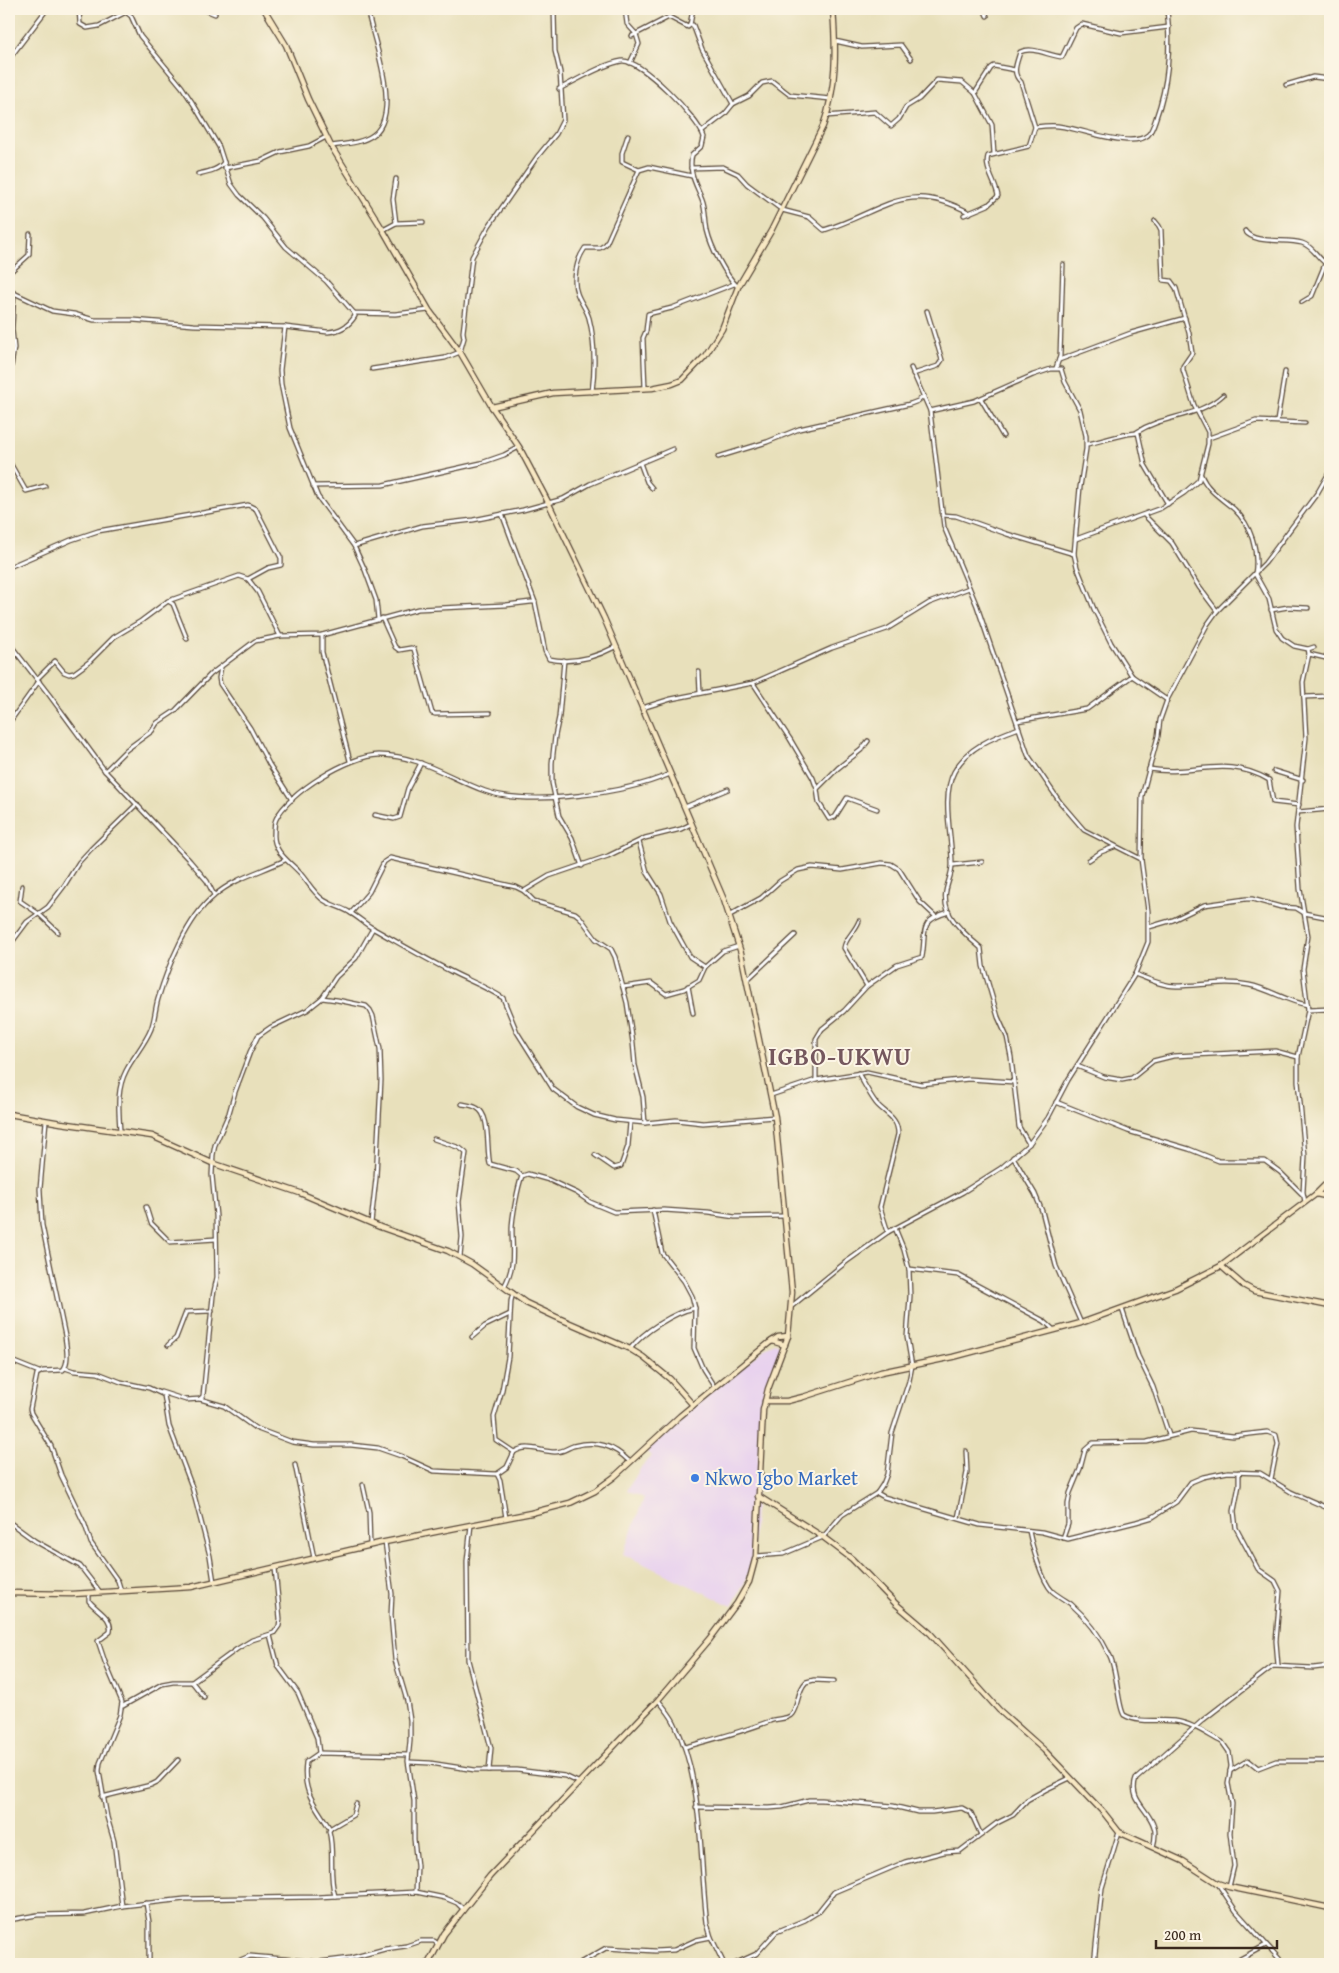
<svg xmlns="http://www.w3.org/2000/svg" width="1339" height="1973" font-family="'Gentium Book Plus',serif">
<style>
.built{fill:#e8d2ee}
.lines{fill:none;stroke-linecap:round;stroke-linejoin:round}
.street-casing{stroke:#554536;stroke-width:5.5}
.secondary-casing{stroke:#554536;stroke-width:7}
.street{stroke:#fff;stroke-width:3}
.secondary{stroke:#f8e8c3;stroke-width:4.5}
.shop-dot{fill:#3f7fe0;stroke:#fcf5e5;stroke-width:2}
.labels{text-anchor:middle;stroke-width:4;stroke-linejoin:round;paint-order:stroke}
.shop-label{font-size:20px;fill:#366cbe;stroke:#fcf5e5;text-anchor:start}
.district-label{font-size:25px;font-weight:bold;letter-spacing:1px;fill:#75585e;stroke:#fcf5e5}
</style>
<rect width="100%" height="100%" fill="#fcf5e5"/>
<filter id="ink" filterUnits="userSpaceOnUse"><feTurbulence type="fractalNoise" baseFrequency=".02" numOctaves="2"/><feDisplacementMap in="SourceGraphic" scale="10" xChannelSelector="R" yChannelSelector="G"/><feConvolveMatrix kernelMatrix="1 2 1 2 8 2 1 2 1" color-interpolation-filters="sRGB"/></filter>
<filter id="wash" filterUnits="userSpaceOnUse"><feTurbulence type="fractalNoise" baseFrequency=".0096" numOctaves="4" result="noise"/><feDisplacementMap in="SourceGraphic" scale="20" xChannelSelector="R" yChannelSelector="G"/><feGaussianBlur stdDeviation="1.12" result="paint"/><feColorMatrix in="noise" values="0 0 0 0 0 0 0 0 0 0 0 0 0 0 0 0 0 1.4 0 .05"/><feComposite in="paint" operator="in"/></filter>
<g filter="url(#wash)">
<rect width="100%" height="100%" fill="#e8e0bb"/>
<!-- built -->
<polygon class="built" points="775,1343 782,1346 767,1382 762,1403 751,1568 743,1586 732,1606 623,1554 644,1498 627,1490 642,1466 651,1456 645,1450 684,1414 767,1347"/>
</g>
<g filter="url(#ink)">
<g class="lines">
<!-- street casing -->
<g class="street-casing">
<g id="street">
<polyline points="79,9 80,24 87,28 99,26 124,13 126,12 131,16 140,36 182,87 194,105 219,147 231,184 239,195 263,218 286,247 326,281 354,313 395,314 429,310"/>
<polyline points="203,9 215,14"/>
<polyline points="625,9 627,24 636,34 639,44 630,63"/>
<polyline points="984,9 987,16"/>
<polyline points="690,25 693,25 702,49 733,104"/>
<polyline points="632,36 669,17 688,27 690,25 693,9"/>
<polyline points="835,41 862,47 901,45 911,59"/>
<polyline points="9,59 47,9"/>
<polyline points="1286,85 1313,77 1330,79"/>
<path d="M559 89C575 81 605 63 622 61 641 59 698 118 704 137L702 146 692 155C688 172 696 184 702 199 706 209 705 220 707 230 711 247 725 275 738 287"/>
<polyline points="975,93 991,68 994,66 1015,70"/>
<polyline points="826,116 875,112 891,126 899,119 906,107 919,99 937,80 962,82 975,93 992,125 994,154"/>
<path d="M1035 127C1043 126 1051 125 1058 126 1082 129 1105 140 1130 140 1135 140 1143 139 1148 135 1152 131 1154 124 1156 118 1169 82 1171 46 1167 9"/>
<polyline points="703,131 725,114 733,104 749,96 762,83 772,81 790,95 831,99"/>
<polyline points="628,135 622,153 622,162 639,170"/>
<path d="M332 146C345 144 362 143 373 135 403 113 373 40 367 9"/>
<polyline points="225,168 261,161 280,152 309,146 326,137"/>
<path d="M691 168 723 167 738 174 747 184 782 210 809 217 824 230C883 212 905 178 970 213"/>
<path d="M198 174C207 172 219 170 224 162"/>
<path d="M964 215 988 205 998 196C996 183 984 168 988 156L1029 146 1035 127 1021 82C1011 73 1017 63 1020 52 1033 46 1049 56 1062 57L1076 28 1082 24 1121 33 1169 27"/>
<polyline points="396,223 423,222"/>
<polyline points="383,230 396,223 393,199 396,179"/>
<path d="M1245 231C1255 245 1286 238 1302 243 1315 247 1318 261 1330 266"/>
<polyline points="9,273 29,255 30,234"/>
<path d="M9 289 14 293 52 311 74 314 94 320H133L194 325 285 327 328 332C339 331 349 326 355 316L354 313"/>
<polyline points="1302,302 1312,296 1325,264"/>
<polyline points="285,327 280,370 281,384 290,428 318,497 354,546 365,570 376,600 378,619"/>
<polyline points="1059,360 1131,333 1185,318"/>
<polyline points="911,368 930,411 944,527 977,606 1028,755 1060,802 1084,830 1141,859"/>
<polyline points="1056,368 1060,356 1063,264"/>
<polyline points="372,369 445,358 460,352 464,338 463,332 472,257 489,226 537,157 556,134 563,120 560,72 555,51 554,9"/>
<polyline points="913,374 938,366 942,360 927,311"/>
<polyline points="9,380 14,348 12,329 14,293"/>
<polyline points="645,388 643,338 646,331 648,314 672,308 734,284"/>
<path d="M592 392C595 368 595 341 589 318 586 308 580 302 577 293 572 280 577 259 585 248H600L606 244 639 170 649 167 692 176"/>
<polyline points="981,399 1003,436"/>
<polyline points="930,411 974,401 1033,375 1051,369 1061,369 1065,382 1080,410 1086,436 1086,449 1080,487 1074,554 1077,567 1094,609 1111,643 1132,676 1167,700"/>
<polyline points="1277,421 1285,372"/>
<path d="M1137 432C1165 414 1196 419 1223 395"/>
<polyline points="1209,438 1256,421 1305,423"/>
<path d="M1087 444C1100 442 1127 432 1138 433L1145 465 1168 504"/>
<polyline points="718,457 767,442 799,429 910,404 918,401 924,396"/>
<polyline points="9,461 26,491 45,486"/>
<polyline points="640,463 647,482 652,488"/>
<path d="M1201 475C1208 491 1221 498 1234 509 1251 525 1259 551 1255 574L1269 599 1276 629 1282 638 1294 646 1308 649 1309 654 1330 659"/>
<polyline points="313,486 383,485 481,463 504,455 519,447"/>
<polyline points="502,514 535,602"/>
<polyline points="942,515 956,516 1007,534 1074,554"/>
<polyline points="1144,515 1172,543 1199,587 1217,611"/>
<polyline points="1076,539 1161,508 1184,493 1199,480 1208,444 1208,432 1194,405 1183,370 1183,366 1192,353 1189,333 1176,288 1171,281 1163,280 1161,230 1159,226 1155,221"/>
<polyline points="354,546 422,526 473,520 523,510 563,499 590,484 673,449"/>
<polyline points="9,567 71,540 98,531 248,505 256,509 281,558 281,565 268,568 248,579 258,592 280,636"/>
<polyline points="168,601 239,576 248,579"/>
<polyline points="1271,610 1288,607 1308,608"/>
<polyline points="382,618 395,647 399,650 411,648 414,649 432,713 435,714 490,713"/>
<polyline points="322,635 322,652 350,761"/>
<polyline points="9,643 50,696 105,771 190,861 207,881 214,895"/>
<polyline points="1308,649 1314,647"/>
<polyline points="564,660 559,717 555,736 552,763 552,783 559,816 572,838 582,866"/>
<polyline points="221,667 219,678 220,684 250,728 269,764 292,800"/>
<polyline points="699,672 700,693"/>
<polyline points="37,679 55,661 64,672 69,674 74,673 89,662 114,637 141,621 168,601 173,604 187,639"/>
<polyline points="753,683 832,648 887,629 929,603 969,588"/>
<polyline points="1304,697 1330,696"/>
<polyline points="642,708 671,699 753,683 790,739 813,778 817,789 819,803 829,819 835,817 847,798 877,809"/>
<polyline points="1017,721 1087,709 1132,676"/>
<polyline points="9,723 39,681"/>
<path d="M1019 728C994 737 967 747 954 772 941 797 952 836 952 863 953 879 940 890 948 911 953 923 971 940 981 948L983 966 998 1017 1007 1037 1011 1057 1019 1127 1029 1144"/>
<path d="M1149 769C1193 777 1224 754 1269 780L1273 802 1299 805"/>
<path d="M105 771 126 750 152 731 157 723 175 711 211 674 255 641 280 636 322 635 418 609 506 605 531 602H535L545 651 549 659C573 664 594 658 615 647"/>
<polyline points="1274,771 1303,780"/>
<path d="M670 774C626 793 531 807 485 791 449 778 419 755 379 755 350 755 288 793 276 819 274 823 274 829 274 834 273 852 289 861 300 873 307 881 313 892 322 899 330 905 341 907 349 912 358 917 365 924 374 929 399 943 424 958 450 971 467 980 487 987 503 998L517 1032 553 1089 577 1107 594 1115 615 1120 645 1123 676 1120 703 1123 775 1117"/>
<polyline points="817,789 838,768 861,750 868,741"/>
<polyline points="685,807 728,789"/>
<polyline points="1298,812 1330,809"/>
<polyline points="375,815 394,819 400,817 408,788 421,763"/>
<polyline points="639,842 647,872 661,894 670,921 690,957 705,967"/>
<polyline points="1089,860 1101,852 1114,847"/>
<polyline points="953,865 982,862"/>
<polyline points="22,886 20,901 39,914 58,932"/>
<polyline points="524,891 534,901 575,913 580,917 596,939 611,949 615,957 627,1003 633,1043 635,1065 643,1097 645,1123"/>
<polyline points="351,913 369,892 384,862 390,858 516,887 524,891 549,876 608,856 645,838 681,829 691,824"/>
<polyline points="730,915 761,898 780,881 798,870 812,867 842,870 882,863 891,864 899,869 920,902 935,916"/>
<path d="M859 921C855 932 845 938 844 948L867 986"/>
<polyline points="1149,927 1173,920 1204,905 1246,899 1252,899 1281,907 1296,908 1304,913 1330,918"/>
<polyline points="9,946 27,922 48,907 64,886 79,862 91,849 137,804"/>
<path d="M1135 974C1148 979 1162 986 1176 986 1200 986 1225 980 1249 985 1270 989 1287 1002 1308 1005"/>
<polyline points="747,980 795,935"/>
<polyline points="688,986 693,1013"/>
<polyline points="623,987 651,983 666,994 684,989 699,980 705,967 723,951 739,946"/>
<polyline points="322,998 337,1000 366,1006 370,1010 373,1016 380,1049 381,1080 376,1178 371,1223"/>
<polyline points="1308,1010 1330,1009"/>
<polyline points="1077,1066 1104,1077 1122,1080 1132,1078 1153,1061 1173,1056 1275,1051 1298,1057"/>
<path d="M858 1073C864 1083 869 1094 876 1103 885 1114 898 1117 898 1134L880 1207 888 1232"/>
<path d="M816 1080V1039L822 1029 844 1011 867 986 897 965 922 957C927 931 917 921 949 912"/>
<polyline points="771,1095 816,1080 867,1072 921,1084 969,1079 1014,1082"/>
<polyline points="1056,1102 1128,1131 1189,1149 1219,1161 1265,1161 1280,1172 1303,1195"/>
<path d="M462 1104C467 1105 472 1105 477 1108 491 1115 486 1150 490 1164L516 1171 522 1176 528 1174 549 1180 577 1193 590 1202 614 1212 664 1210 708 1213 735 1217 785 1216"/>
<path d="M46 1121 40 1189 42 1225 65 1336C66 1347 70 1361 63 1370L43 1371 37 1374 30 1409 31 1413 51 1446 61 1475 85 1525 91 1543 118 1581 121 1591"/>
<path d="M120 1131C119 1111 116 1090 126 1071 133 1057 145 1044 151 1029 155 1019 155 1009 158 999 168 966 187 918 214 896 234 878 261 872 285 860"/>
<polyline points="434,1139 460,1148 466,1153 459,1202 462,1237 460,1257"/>
<polyline points="595,1155 614,1168 621,1166 628,1146 630,1122"/>
<polyline points="1013,1157 1035,1194 1042,1211 1056,1266 1081,1323"/>
<polyline points="1305,1202 1303,1192 1305,1156 1298,1081 1298,1057 1308,1010 1303,969 1308,936 1300,889 1296,827 1306,738 1303,682 1309,654"/>
<polyline points="146,1207 151,1223 170,1242 216,1239"/>
<polyline points="653,1210 662,1253 684,1281 692,1296 695,1308 694,1348 703,1369 715,1388"/>
<polyline points="909,1269 958,1275 1044,1321 1054,1330"/>
<path d="M504 1287C516 1264 512 1253 512 1229 512 1218 518 1186 522 1176"/>
<polyline points="513,1293 511,1301 508,1357 502,1390 494,1417 496,1440 514,1452"/>
<polyline points="792,1306 846,1262 888,1232 963,1192 1001,1168 1029,1144 1048,1118 1068,1080 1135,974 1148,942 1148,911 1141,859 1142,796 1158,736 1160,720 1167,700 1207,625 1217,611 1265,563 1318,492 1330,471"/>
<polyline points="1122,1309 1138,1356 1153,1387 1169,1435"/>
<polyline points="472,1337 485,1326 510,1314"/>
<polyline points="168,1345 176,1338 186,1312 212,1311"/>
<path d="M630 1349C643 1332 674 1312 695 1308"/>
<polyline points="9,1360 39,1372"/>
<polyline points="65,1368 74,1371 98,1373 121,1382 149,1388 164,1395 169,1426 192,1487 210,1556 214,1582"/>
<polyline points="161,1392 186,1400 200,1399 203,1396 213,1296 217,1277 216,1216 212,1175 213,1155 215,1145 229,1113 235,1092 250,1052 258,1036 271,1027 307,1010 322,998 336,977 356,958 373,928"/>
<polyline points="200,1399 224,1406 255,1428 292,1442 314,1445 351,1445 378,1448 401,1456 434,1471 497,1474 500,1480 506,1518"/>
<polyline points="295,1465 314,1558"/>
<polyline points="1239,1472 1239,1485 1234,1511 1236,1528 1258,1569 1275,1581 1280,1591 1276,1641 1278,1665"/>
<path d="M497 1474 507 1467 514 1452C528 1443 540 1452 555 1452 563 1452 567 1448 573 1446 597 1440 613 1445 630 1462"/>
<polyline points="363,1485 369,1512 370,1545"/>
<polyline points="877,1493 884,1497 980,1525 1042,1532 1068,1539 1136,1522 1153,1517 1176,1502 1191,1482 1203,1477 1228,1472 1260,1473 1291,1492 1330,1509"/>
<polyline points="958,1518 967,1472 966,1451"/>
<polyline points="9,1522 35,1541 80,1566 100,1592"/>
<polyline points="471,1525 467,1561 468,1660 491,1748 489,1770"/>
<path d="M1029 1531C1032 1546 1042 1581 1052 1591 1058 1596 1065 1600 1071 1604 1087 1618 1101 1637 1110 1656 1117 1670 1118 1707 1124 1715 1140 1724 1158 1719 1175 1721 1192 1723 1208 1735 1222 1742L1229 1752 1231 1766 1228 1783 1232 1804 1230 1833 1234 1866 1229 1887"/>
<polyline points="1063,1538 1068,1524 1068,1504 1070,1493 1080,1469 1085,1450 1093,1443 1147,1442 1191,1431 1233,1436 1267,1432 1276,1435 1278,1444 1271,1479"/>
<polyline points="385,1542 392,1594 391,1615 395,1660 407,1701 410,1720 410,1741 408,1761 414,1801 414,1839 417,1866 416,1892"/>
<polyline points="756,1556 783,1554 823,1537 842,1515 877,1493 883,1484 887,1474 892,1433 909,1381 912,1366 907,1337 910,1296 909,1269 904,1250 895,1228"/>
<path d="M89 1593V1601C97 1611 113 1617 110 1632L98 1641 105 1662 122 1702 120 1715 100 1763 99 1771 107 1817 114 1841 122 1906"/>
<polyline points="270,1635 278,1666 298,1693 317,1738 319,1753"/>
<polyline points="192,1682 204,1697"/>
<path d="M658 1700C664 1707 670 1714 674 1722 704 1780 699 1859 707 1923L711 1937 724 1964"/>
<polyline points="123,1706 162,1684 173,1682 192,1682 237,1649 252,1640 274,1633 279,1626 280,1619 275,1568"/>
<path d="M685 1747C714 1739 742 1732 770 1721 776 1718 788 1720 792 1714 799 1704 797 1691 806 1682L814 1680 834 1681"/>
<polyline points="409,1762 430,1763 475,1770 517,1770 565,1776 578,1782"/>
<polyline points="1230,1771 1248,1760 1258,1768 1276,1761 1330,1761"/>
<polyline points="102,1797 151,1785 157,1782 178,1760"/>
<polyline points="696,1807 769,1808 782,1807 809,1800 822,1800 893,1806 918,1812 932,1812 962,1808 971,1813 981,1835"/>
<path d="M330 1829C315 1804 302 1793 306 1762L319 1753 408 1755"/>
<path d="M1153 1847C1155 1840 1156 1833 1154 1827 1149 1809 1128 1800 1136 1779L1203 1720 1273 1666 1313 1668 1330 1666"/>
<polyline points="1218,1884 1236,1911 1284,1964"/>
<path d="M335 1896C328 1874 335 1853 329 1831L331 1828 353 1815 356 1804"/>
<polyline points="146,1903 149,1922 149,1964"/>
<polyline points="9,1920 37,1915 84,1914 122,1906 185,1899 317,1897 416,1892 445,1898 457,1903 463,1909"/>
<polyline points="231,1964 250,1956 319,1962 351,1958 385,1949 406,1946 421,1941 434,1941 438,1944"/>
<polyline points="578,1964 606,1948 655,1951 674,1950 696,1940 711,1937"/>
<polyline points="734,1964 756,1954 776,1932 805,1920 818,1912 834,1892 905,1862 944,1852 960,1851 997,1823 1013,1815 1027,1800 1045,1790 1070,1778"/>
<polyline points="1094,1964 1102,1888 1119,1832"/>
<polyline points="1231,1964 1266,1945"/>
</g>
</g>
<!-- secondary casing -->
<g class="secondary-casing">
<g id="secondary">
<polyline points="264,9 286,45 308,99 331,146 383,230 429,310 460,352 492,407 519,447 548,502 604,618 724,900 741,953 775,1117 792,1292 788,1336 768,1389 763,1410 756,1556 749,1582 737,1603 710,1639 658,1700 490,1876 444,1934 428,1964"/>
<path d="M492 407 553 393 652 388 672 384 682 380 705 356 722 329 738 287 771 231 823 126C837 88 836 49 833 9"/>
<polyline points="9,1114 61,1123 152,1136 212,1163 300,1193 380,1227 448,1251 472,1264 526,1303 556,1317 630,1349 643,1357 670,1379 693,1405"/>
<polyline points="1316,1194 1330,1197"/>
<polyline points="1221,1266 1243,1285 1254,1291 1330,1306"/>
<polyline points="772,1341 785,1345"/>
<polyline points="765,1401 787,1401 803,1397 881,1372 953,1357 1081,1323 1175,1289 1221,1266 1316,1194 1330,1180"/>
<polyline points="758,1496 823,1537 852,1559 896,1604 930,1633 999,1710 1044,1750 1104,1813 1119,1832 1183,1861 1217,1883 1229,1887 1330,1908"/>
<polyline points="9,1593 72,1594 191,1587 380,1543 531,1513 570,1503 595,1491 614,1477 680,1416 769,1343 778,1337 788,1336"/>
</g>
</g>
<!-- street -->
<use href="#street" class="street"/>
<!-- secondary -->
<use href="#secondary" class="secondary"/>
</g>
</g>
<!-- markers -->
<circle class="shop-dot" cx="695" cy="1478" r="5"/>
<g class="labels">
<!-- shop labels -->
<g class="shop-label">
<text x="705" y="1485">Nkwo Igbo Market</text>
</g>
<!-- district labels -->
<g class="district-label">
<text x="840" y="1065">IGBO-UKWU</text>
</g>
</g>
<!-- margin -->
<rect width="1339" height="1973" fill="none" stroke="#fcf5e5" stroke-width="30"/>
<!-- scale -->
<path d="M1156 1940v8h121v-8" fill="none" stroke="#3b2a1e" stroke-width="2.5"/>
<text x="1164" y="1940" font-size="15" fill="#3b2a1e" stroke="#fcf5e5" stroke-width="4" paint-order="stroke">200 m</text>
</svg>
